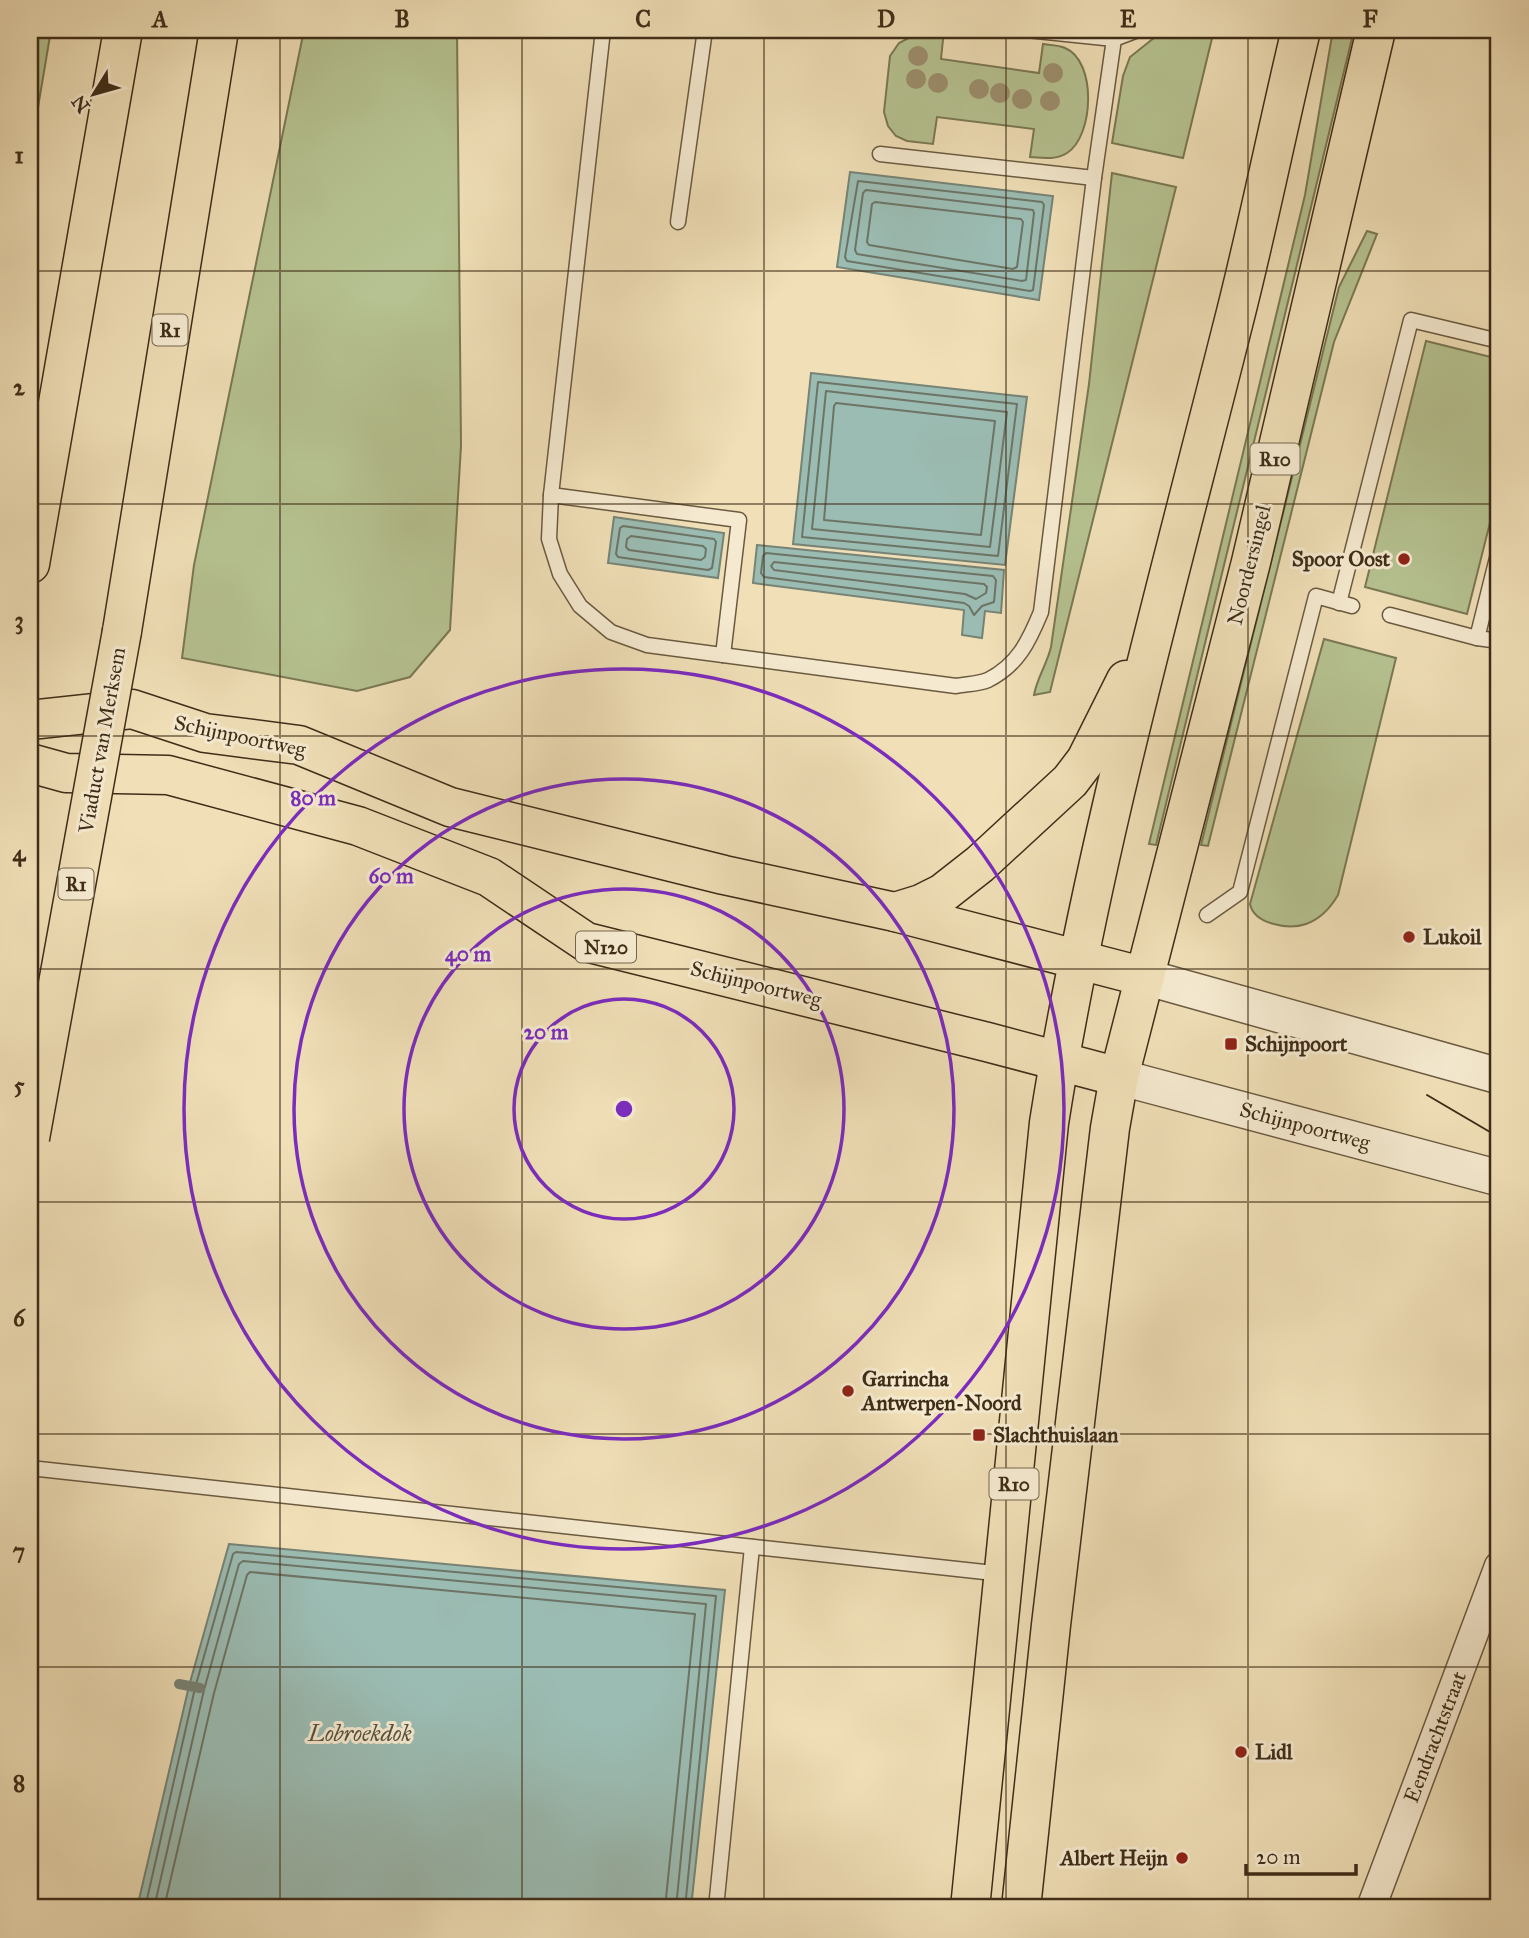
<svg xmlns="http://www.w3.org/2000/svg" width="1529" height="1938" font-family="'IM FELL Great Primer',serif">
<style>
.green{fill:#b6c291;stroke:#7a7854;stroke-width:2}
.water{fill:#9bbcb3;stroke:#768375;stroke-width:2}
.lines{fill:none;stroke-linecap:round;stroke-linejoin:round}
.shore{stroke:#6d7466;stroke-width:2}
.stream{stroke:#768375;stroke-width:10}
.service-casing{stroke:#6b5a40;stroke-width:17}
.minor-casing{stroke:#6b5a40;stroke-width:31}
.tertiary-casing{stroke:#6b5a40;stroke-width:38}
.primary-casing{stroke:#3f2d18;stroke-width:41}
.motorway-casing{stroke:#3f2d18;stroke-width:41}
.service{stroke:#f5ead0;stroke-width:14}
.minor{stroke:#f5ead0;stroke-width:28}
.tertiary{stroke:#f5ead0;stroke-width:35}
.primary{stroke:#f0dfb7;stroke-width:38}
.motorway{stroke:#f0dfb7;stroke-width:38}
.tram{stroke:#3f2d18;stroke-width:2}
.motorway-bridge-casing{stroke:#3f2d18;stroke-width:41;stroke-linecap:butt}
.motorway-bridge{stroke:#f0dfb7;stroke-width:38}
.tree{fill:#9c8e6d}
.grid{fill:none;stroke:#3f2d18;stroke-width:2;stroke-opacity:0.55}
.ring{fill:none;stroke:#7b2cbf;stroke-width:3.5}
.poi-dot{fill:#8f2418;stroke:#f5ead0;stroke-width:2.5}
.labels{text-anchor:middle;stroke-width:6;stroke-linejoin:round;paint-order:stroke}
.shield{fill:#f5ead0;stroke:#76664f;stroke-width:2}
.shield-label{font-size:19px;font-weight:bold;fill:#3f2d18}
.poi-label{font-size:21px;font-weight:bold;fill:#3f2d18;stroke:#f5ead0;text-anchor:start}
.street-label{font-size:21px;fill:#3f2d18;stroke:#f5ead0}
.water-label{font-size:23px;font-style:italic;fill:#56513f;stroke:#f5ead0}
.centre{fill:#7b2cbf;stroke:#f5ead0;stroke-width:3.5}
.ring-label{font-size:21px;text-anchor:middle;font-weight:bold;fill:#7b2cbf;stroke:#f5ead0;stroke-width:6;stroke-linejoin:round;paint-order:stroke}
.neatline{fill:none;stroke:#3f2d18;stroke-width:2.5}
.grid-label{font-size:23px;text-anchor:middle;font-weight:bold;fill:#3f2d18}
</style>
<rect width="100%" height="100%" fill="#f0dfb7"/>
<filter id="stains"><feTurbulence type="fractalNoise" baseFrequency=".00286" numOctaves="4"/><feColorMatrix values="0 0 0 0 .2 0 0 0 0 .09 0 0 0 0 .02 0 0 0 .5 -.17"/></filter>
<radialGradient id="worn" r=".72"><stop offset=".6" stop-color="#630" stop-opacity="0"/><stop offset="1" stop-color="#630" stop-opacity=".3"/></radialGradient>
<!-- green -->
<g class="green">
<polygon points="30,30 51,30 30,155"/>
<polygon points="304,30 457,30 461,446 450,630 410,677 357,691 182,658 194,565"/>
<path d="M924 30H944L941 59 1039 73 1043 44C1050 45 1059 45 1065 48 1097 61 1094 136 1067 153 1056 160 1043 158 1030 157L1034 129 937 117 933 144 907 141 896 136 888 126 884 112 890 56 899 43Z"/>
<polygon points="1164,30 1214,30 1183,158 1112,143 1123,76 1130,57"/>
<polygon points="1333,30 1354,30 1156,845 1149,844 1305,195"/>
<path d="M1112 173 1176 187 1050 692 1034 695C1037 678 1047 664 1051 647L1089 384Z"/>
<polygon points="1367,231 1377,234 1334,342 1208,846 1201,845 1339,287"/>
<polygon points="1426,341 1499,359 1499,487 1467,614 1365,587"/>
<path d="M1324 639 1396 658 1338 895C1331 907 1320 919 1306 924 1288 930 1254 924 1250 904Z"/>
</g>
<!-- water -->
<g class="water">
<polygon points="850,172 1053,196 1039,300 837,267"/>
<polygon points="811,373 1027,397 1005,565 793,544"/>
<polygon points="614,517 724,533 718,578 608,563"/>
<polygon points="757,545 1004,570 1001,613 985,611 982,638 962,635 964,610 753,583"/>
<polygon points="229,1544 725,1590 691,1908 137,1908 189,1686"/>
</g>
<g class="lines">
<!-- shore -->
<g class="shore">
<polygon points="858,181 1042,202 1044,205 1033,290 1030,291 847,261 845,257"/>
<polygon points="866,190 1033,210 1034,213 1026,280 1022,281 857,254 855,250 863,193"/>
<polygon points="875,202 1021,219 1023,222 1017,267 1013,269 869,245 867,242 872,204"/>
<polygon points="818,382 1017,404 998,556 802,537"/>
<polygon points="826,391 1007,412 990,547 812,529"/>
<polygon points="836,403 995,421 981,535 824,520 834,406"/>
<polygon points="623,526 714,539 716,542 712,568 708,570 618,557 616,554 620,528"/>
<polygon points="631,536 703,546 706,549 705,557 701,560 629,550 626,547 627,539"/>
<polygon points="766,553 993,576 996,580 994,602 982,606 974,615 969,606 964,603 764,577 761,573 763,556"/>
<polygon points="774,562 984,584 987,587 986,593 976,599 965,594 774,570 771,566"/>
<polyline points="145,1908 195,1688 233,1554 236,1552 716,1596 685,1908"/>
<polyline points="154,1908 204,1690 239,1564 243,1561 706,1604 676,1908"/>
<polyline points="164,1908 214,1693 247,1575 250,1572 695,1614 665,1908"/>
</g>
<!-- stream -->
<polyline class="stream" points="179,1684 200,1688"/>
<!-- service casing -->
<g class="service-casing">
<g id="service">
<path d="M603 30 551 495 549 539 560 574 580 606 611 632 647 645 956 686C966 684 979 684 988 680 1018 665 1029 641 1041 612L1094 178 1114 39"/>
<polyline points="1027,30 1114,39 1138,30"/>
<polyline points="880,154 1094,178"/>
<polyline points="678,222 705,30"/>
<polyline points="551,495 739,520 723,655"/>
<polyline points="1339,603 1411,320 1499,341"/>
<polyline points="1390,615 1477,638 1499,641"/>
<polyline points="1477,638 1499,550"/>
<polyline points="1207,915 1240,892 1316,596 1352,606"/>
<polyline points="30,1468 1003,1574"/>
<polyline points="716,1908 752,1547"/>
</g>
</g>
<!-- minor casing -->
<g class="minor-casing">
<polyline id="minor" points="1371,1908 1499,1566"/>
</g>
<!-- tertiary casing -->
<g class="tertiary-casing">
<g id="tertiary">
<polyline points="1145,977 1499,1076"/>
<polyline points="1119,1077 1499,1178"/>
</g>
</g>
<!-- primary casing -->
<g class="primary-casing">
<g id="primary">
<polyline points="30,720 132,709 205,733 299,745 450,807 724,875 895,912 1145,977"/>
<polyline points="30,763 66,773 168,775 358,826 489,877 586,942 987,1042 1119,1077"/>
<polyline points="895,912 921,904 943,893 980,864 1070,781 1086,760 1126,680"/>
<path d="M970 1908 1049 1123C1091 856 1165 594 1231 332 1257 232 1277 130 1301 30"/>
<polyline points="1021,1908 1051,1625 1110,1128 1119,1077 1251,562 1376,30"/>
</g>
</g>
<!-- motorway casing -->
<g class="motorway-casing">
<g id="motorway">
<polyline points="30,564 123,30"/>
<polyline points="122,631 219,30"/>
</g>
</g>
<!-- service -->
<use href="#service" class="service"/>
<!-- minor -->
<use href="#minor" class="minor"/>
<!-- tertiary -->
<use href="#tertiary" class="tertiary"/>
<!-- primary -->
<use href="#primary" class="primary"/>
<!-- motorway -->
<use href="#motorway" class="motorway"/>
<!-- tram -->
<polyline class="tram" points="1427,1095 1490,1132"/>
<!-- motorway-bridge casing -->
<g class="motorway-bridge-casing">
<polyline id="motorway-bridge" points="30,1138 122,631"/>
</g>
<!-- motorway-bridge -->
<use href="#motorway-bridge" class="motorway-bridge"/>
</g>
<!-- trees -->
<g class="tree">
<circle cx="918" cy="56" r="10"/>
<circle cx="1053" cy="73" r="10"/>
<circle cx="916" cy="79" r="10"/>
<circle cx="938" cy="83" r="10"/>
<circle cx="979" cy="89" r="10"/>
<circle cx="1000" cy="93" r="10"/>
<circle cx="1022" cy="99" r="10"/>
<circle cx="1050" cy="101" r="10"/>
</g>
<!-- grid -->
<path class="grid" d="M280 30V1908M522 30V1908M764 30V1908M1006 30V1908M1248 30V1908M30 271H1499M30 504H1499M30 736H1499M30 969H1499M30 1202H1499M30 1434H1499M30 1667H1499"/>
<!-- distance rings -->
<g class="ring">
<circle cx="624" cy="1109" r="110"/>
<circle cx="624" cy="1109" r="220"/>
<circle cx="624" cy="1109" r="330"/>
<circle cx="624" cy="1109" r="440"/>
</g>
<!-- markers -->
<g class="poi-dot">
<circle cx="1404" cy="559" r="7"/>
<circle cx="1409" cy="937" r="7"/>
<rect x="1224" y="1037" width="14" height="14" rx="3.5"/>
<circle cx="848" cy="1391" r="7"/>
<rect x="972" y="1428" width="14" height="14" rx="3.5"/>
<circle cx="1241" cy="1752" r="7"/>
<circle cx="1182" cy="1858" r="7"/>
</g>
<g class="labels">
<!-- shield labels -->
<g class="shield">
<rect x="152.5" y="314.5" width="35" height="31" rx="5"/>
<rect x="1250.5" y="443.5" width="49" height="31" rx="5"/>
<rect x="58.5" y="868.5" width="35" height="31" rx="5"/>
<rect x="576" y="931.5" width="60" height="31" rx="5"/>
<rect x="989.5" y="1468.5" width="49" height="31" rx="5"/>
</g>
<g class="shield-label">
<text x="170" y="337">R1</text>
<text x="1275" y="466">R10</text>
<text x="76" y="891">R1</text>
<text x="606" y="954">N120</text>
<text x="1014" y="1491">R10</text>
</g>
<!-- poi labels -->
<g class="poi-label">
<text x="1390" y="566" text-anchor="end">Spoor Oost</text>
<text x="1423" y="944">Lukoil</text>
<text x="1245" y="1051">Schijnpoort</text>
<text x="862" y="1386">Garrincha<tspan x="862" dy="24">Antwerpen-Noord</tspan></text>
<text x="993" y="1442">Slachthuislaan</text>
<text x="1255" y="1759">Lidl</text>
<text x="1168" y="1865" text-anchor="end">Albert Heijn</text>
</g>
<!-- street labels -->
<g class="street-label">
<text transform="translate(1249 565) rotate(-76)" y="7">Noordersingel</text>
<text transform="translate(240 736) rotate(12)" y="7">Schijnpoortweg</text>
<text transform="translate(102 740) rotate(-80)" y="7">Viaduct van Merksem</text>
<text transform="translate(756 984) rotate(14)" y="7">Schijnpoortweg</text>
<text transform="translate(1305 1126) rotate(15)" y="7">Schijnpoortweg</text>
<text transform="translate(1435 1737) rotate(-69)" y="7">Eendrachtstraat</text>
</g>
<!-- water labels -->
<g class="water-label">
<text x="360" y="1741">Lobroekdok</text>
</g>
</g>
<circle cx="624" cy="1109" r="10" class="centre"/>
<g class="ring-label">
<text x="313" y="805">80 m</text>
<text x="391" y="883">60 m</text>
<text x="468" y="961">40 m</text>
<text x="546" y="1039">20 m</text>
</g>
<!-- margin -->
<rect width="1529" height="1938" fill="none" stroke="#f0dfb7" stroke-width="77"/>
<!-- north arrow -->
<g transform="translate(94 94) rotate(233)" stroke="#f5ead0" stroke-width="5" paint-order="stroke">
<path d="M0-5L12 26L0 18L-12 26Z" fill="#3f2d18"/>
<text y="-10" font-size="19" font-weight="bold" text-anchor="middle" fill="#3f2d18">N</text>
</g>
<!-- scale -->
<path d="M1246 1864v10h110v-10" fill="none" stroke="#3f2d18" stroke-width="3.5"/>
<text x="1256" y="1864" font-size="21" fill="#3f2d18" stroke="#f5ead0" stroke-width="5" paint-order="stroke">20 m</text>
<rect x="38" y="38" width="1452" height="1861" class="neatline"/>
<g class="grid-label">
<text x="160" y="27">A</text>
<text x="402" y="27">B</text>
<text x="643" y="27">C</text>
<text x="886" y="27">D</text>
<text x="1128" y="27">E</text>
<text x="1370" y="27">F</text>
<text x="19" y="163">1</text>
<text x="19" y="395">2</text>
<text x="19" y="628">3</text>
<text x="19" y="861">4</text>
<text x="19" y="1093">5</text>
<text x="19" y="1326">6</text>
<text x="19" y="1559">7</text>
<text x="19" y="1791">8</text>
</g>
<rect width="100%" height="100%" filter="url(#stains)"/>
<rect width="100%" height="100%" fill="url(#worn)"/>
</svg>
